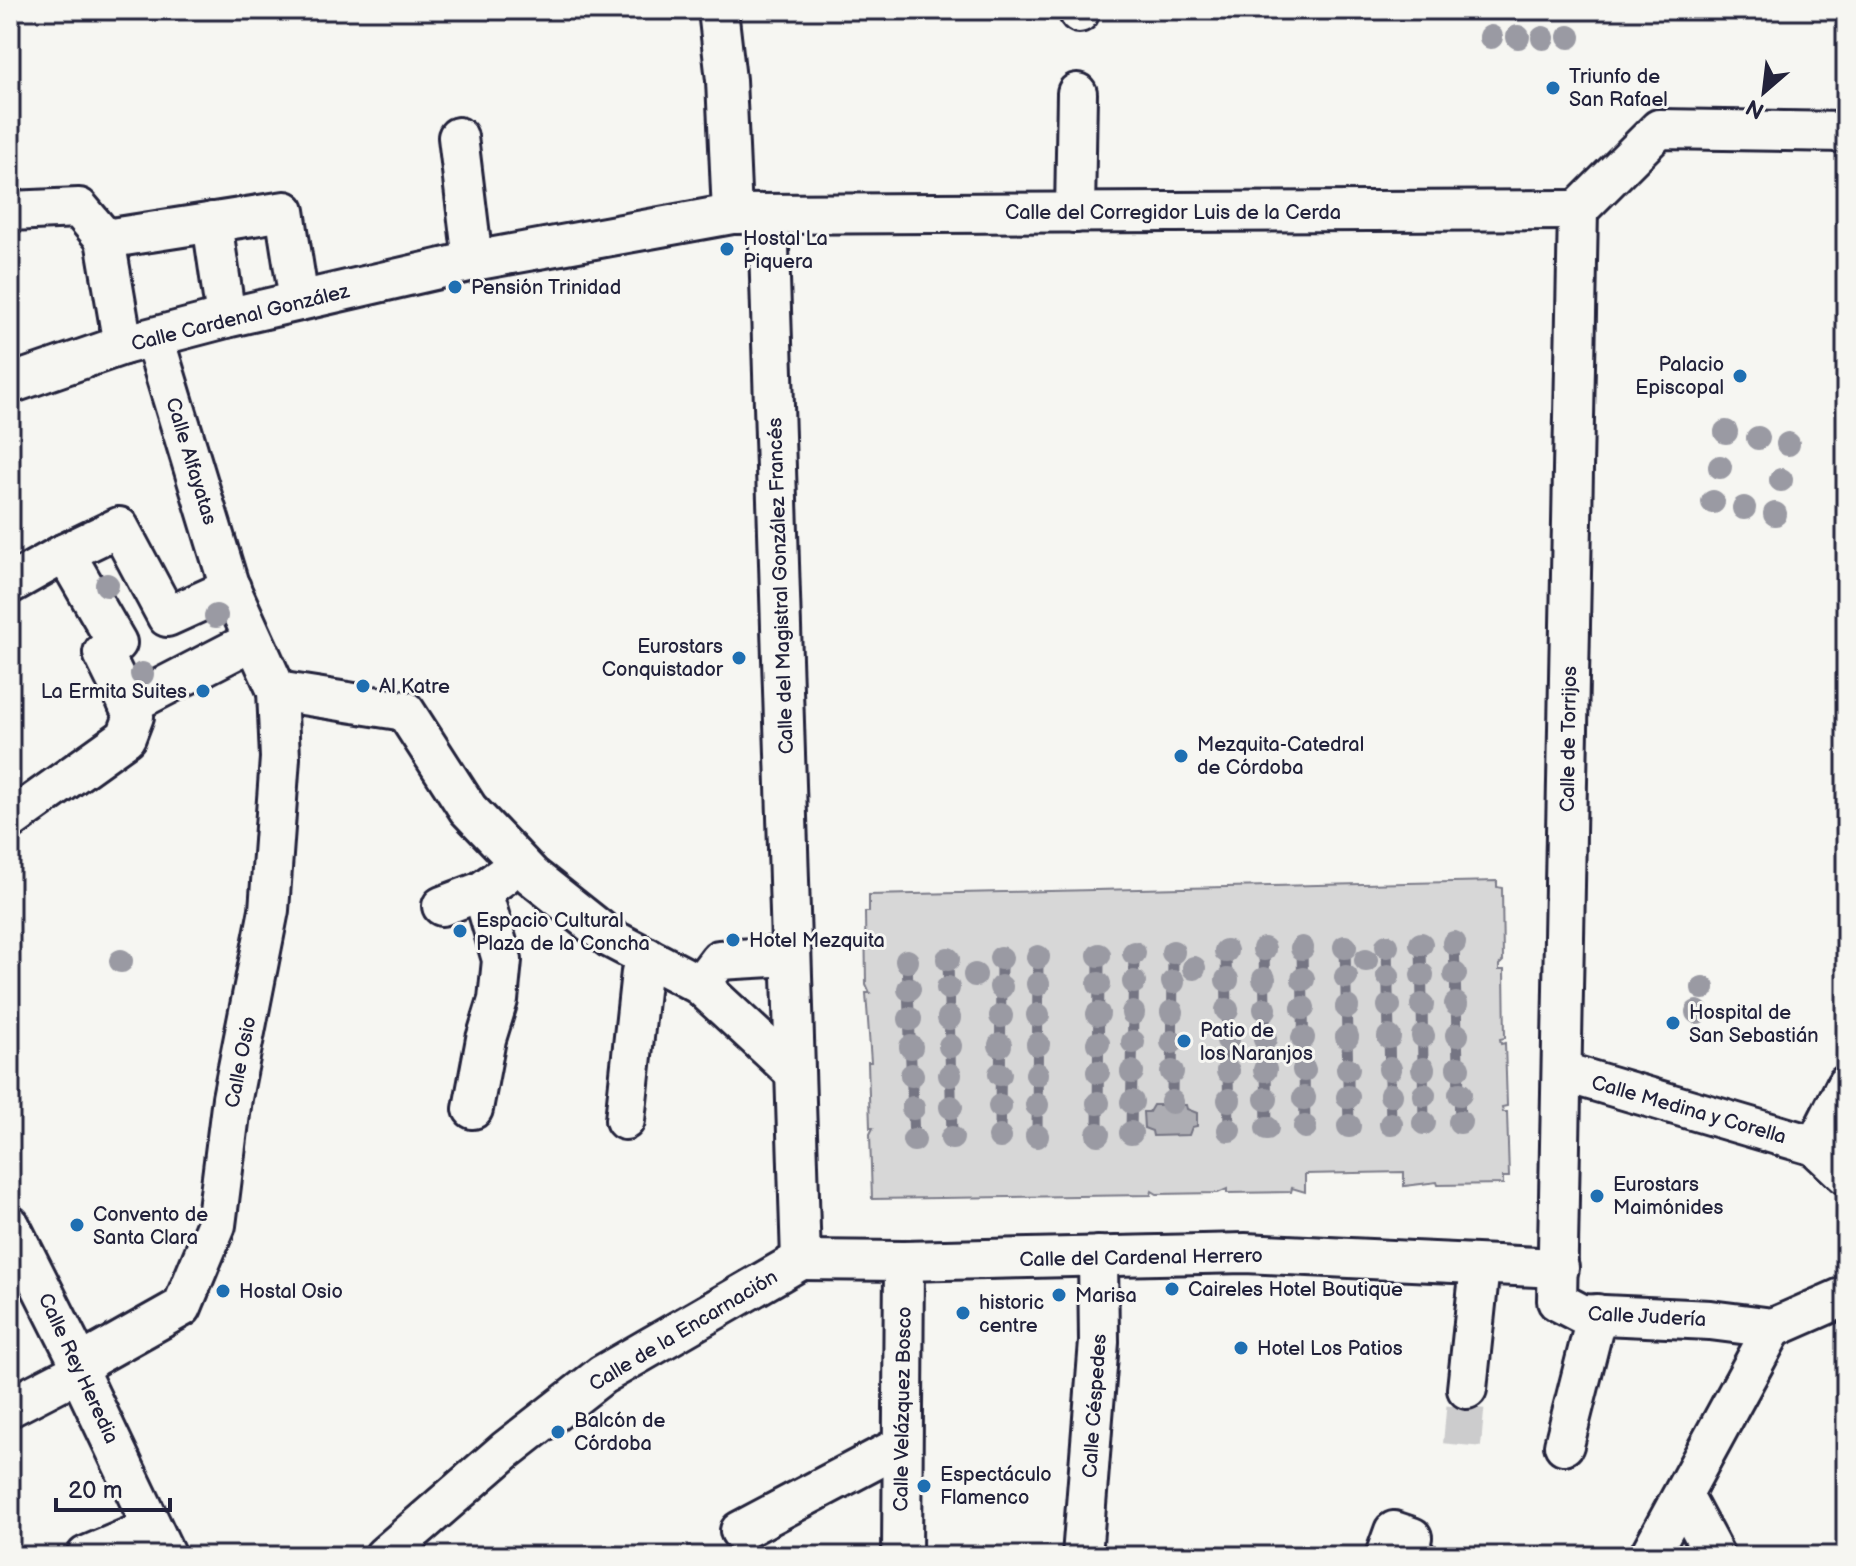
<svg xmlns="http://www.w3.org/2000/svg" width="1856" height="1566" font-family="'Balsamiq Sans',sans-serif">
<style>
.green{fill:#d7d7d7;stroke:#7c7c89;stroke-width:2}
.water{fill:#adadb3;stroke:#757583;stroke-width:2}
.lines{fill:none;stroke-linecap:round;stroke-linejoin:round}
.stream{stroke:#757583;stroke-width:11}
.street-tunnel{stroke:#cccccd;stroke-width:38;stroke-dasharray:38 19;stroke-linecap:butt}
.street-casing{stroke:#22223b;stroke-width:44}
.street{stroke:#f6f6f2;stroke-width:38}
.tree{fill:#9a9aa3}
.poi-dot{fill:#1f6fb2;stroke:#f6f6f2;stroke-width:3}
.labels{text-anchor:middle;stroke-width:6;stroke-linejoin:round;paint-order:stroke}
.poi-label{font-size:20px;fill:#22223b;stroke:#f6f6f2;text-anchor:start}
.street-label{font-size:20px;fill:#22223b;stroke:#f6f6f2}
</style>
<rect width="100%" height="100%" fill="#f6f6f2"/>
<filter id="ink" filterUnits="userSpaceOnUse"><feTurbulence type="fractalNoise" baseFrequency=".0125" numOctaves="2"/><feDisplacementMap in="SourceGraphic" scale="16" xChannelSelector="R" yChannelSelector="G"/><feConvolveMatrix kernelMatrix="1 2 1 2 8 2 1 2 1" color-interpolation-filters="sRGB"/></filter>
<g filter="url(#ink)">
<!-- green -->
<polygon class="green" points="1497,881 1497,887 1502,888 1503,961 1499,965 1499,970 1504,970 1505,1038 1500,1039 1501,1044 1505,1043 1507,1106 1502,1107 1503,1112 1507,1112 1509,1177 1503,1177 1503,1184 1438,1185 1437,1182 1404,1186 1404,1172 1305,1174 1305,1192 1292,1188 1291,1192 1227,1193 1227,1189 1218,1193 1157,1194 1152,1191 1151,1195 872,1199 870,1134 873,1128 870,1128 868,1062 871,1062 866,993 870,993 866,984 865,912 869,912 869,895"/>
<!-- water -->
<polygon class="water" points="1153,1105 1186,1105 1187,1109 1197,1113 1197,1126 1192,1127 1189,1135 1153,1136 1152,1131 1144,1128 1143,1112 1149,1112"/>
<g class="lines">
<!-- stream -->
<g class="stream">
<polyline points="1454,943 1460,1122"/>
<polyline points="1421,944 1424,1123"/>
<polyline points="1387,946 1391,1124"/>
<polyline points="1345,947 1349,1126"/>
<polyline points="1302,948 1305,1127"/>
<polyline points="1264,949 1267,1128"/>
<polyline points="1226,951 1229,1130"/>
<polyline points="948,959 952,1138"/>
<polyline points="907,961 914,1140"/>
<polyline points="1172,1102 1173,952"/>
<polyline points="1131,1133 1134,953"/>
<polyline points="1098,1134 1099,955"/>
<polyline points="1037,1136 1038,957"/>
<polyline points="1000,1137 1001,958"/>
</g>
<!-- street-tunnel -->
<polyline class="street-tunnel" points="1462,1445 1467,1389"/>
<!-- street casing -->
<g class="street-casing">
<g id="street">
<polyline points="718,10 726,80 732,214"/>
<polyline points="1079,13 1079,10"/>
<polyline points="458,137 473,261"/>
<polyline points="1578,210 1557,1301 1582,1314 1710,1320 1773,1328"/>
<polyline points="1578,210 1659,129 1846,132"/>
<polyline points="10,211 79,208 105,239 123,345"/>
<polyline points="1075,213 1077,93"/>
<polyline points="768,215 801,1260"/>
<polyline points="212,222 226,318"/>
<polyline points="105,239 285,211 299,301"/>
<polyline points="10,384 123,345 226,318 473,261 732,214 1578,210"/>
<polyline points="10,584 65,553"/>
<polyline points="277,691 405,711 468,809 532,876 610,938 700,985 795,1073"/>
<polyline points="128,705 252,641"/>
<polyline points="10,820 126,737 134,716 103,653 117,643 65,553 119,527 167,617 231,588"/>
<polyline points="442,906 482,891 503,876"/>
<polyline points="700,985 719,960 791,956"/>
<polyline points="1563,1072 1815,1146 1846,1175"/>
<polyline points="473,1109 486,1039 498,1000 502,960 482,891"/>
<polyline points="625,1120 641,972 647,957"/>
<polyline points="1815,1146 1846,1085"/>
<polyline points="10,1225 75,1354 82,1379 166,1556"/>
<polyline points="801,1260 904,1261 1245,1253 1559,1268"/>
<polyline points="1773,1328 1846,1296"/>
<polyline points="1467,1389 1480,1266"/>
<polyline points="10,1407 72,1375 93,1357 182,1307 216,1225 232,1098 269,910 280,758 277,691 229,585 154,338"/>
<polyline points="1564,1445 1597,1314"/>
<polyline points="1683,1496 1715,1556"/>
<polyline points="740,1531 901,1446"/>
<polyline points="86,1556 152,1528"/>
<polyline points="384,1556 506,1450 602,1375 801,1260"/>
<polyline points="902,1556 904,1261"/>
<polyline points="1082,1556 1099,1342 1098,1256"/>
<polyline points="1385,1556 1394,1531 1412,1537 1408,1553 1416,1556"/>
<polyline points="1649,1556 1773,1328"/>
</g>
</g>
<!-- street -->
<use href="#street" class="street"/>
</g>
<!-- trees -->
<g class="tree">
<circle cx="1491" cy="37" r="12"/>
<circle cx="1518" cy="37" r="12"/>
<circle cx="1569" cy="37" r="12"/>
<circle cx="1543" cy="38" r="12"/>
<circle cx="1726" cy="432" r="12"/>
<circle cx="1758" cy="438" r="12"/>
<circle cx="1788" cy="444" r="12"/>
<circle cx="1720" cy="467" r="12"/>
<circle cx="1781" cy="480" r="12"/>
<circle cx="1713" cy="502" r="12"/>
<circle cx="1744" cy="508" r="12"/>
<circle cx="1775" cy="514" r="12"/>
<circle cx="107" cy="585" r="12"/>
<circle cx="216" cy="616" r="12"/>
<circle cx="142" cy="674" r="12"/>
<circle cx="1454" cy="943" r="12"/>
<circle cx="1421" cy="944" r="12"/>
<circle cx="1387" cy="946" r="12"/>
<circle cx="1345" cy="947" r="12"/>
<circle cx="1302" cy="948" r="12"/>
<circle cx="1264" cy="949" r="12"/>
<circle cx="1226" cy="951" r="12"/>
<circle cx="1173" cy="952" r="12"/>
<circle cx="1134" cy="953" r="12"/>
<circle cx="1099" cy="955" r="12"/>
<circle cx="1038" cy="957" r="12"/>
<circle cx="1001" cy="958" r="12"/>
<circle cx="948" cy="959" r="12"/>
<circle cx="1366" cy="960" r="12"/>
<circle cx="121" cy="961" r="12"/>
<circle cx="907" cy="961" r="12"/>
<circle cx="1194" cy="968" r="12"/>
<circle cx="1455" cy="974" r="12"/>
<circle cx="975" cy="975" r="12"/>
<circle cx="1422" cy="975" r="12"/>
<circle cx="1388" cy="976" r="12"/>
<circle cx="1346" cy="977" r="12"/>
<circle cx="1264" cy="979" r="12"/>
<circle cx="1303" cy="979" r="12"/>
<circle cx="1227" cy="980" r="12"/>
<circle cx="1134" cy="982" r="12"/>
<circle cx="1173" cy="982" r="12"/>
<circle cx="1038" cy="984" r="12"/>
<circle cx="1099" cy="984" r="12"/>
<circle cx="1001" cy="987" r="12"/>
<circle cx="948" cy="988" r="12"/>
<circle cx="1703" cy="988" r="12"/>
<circle cx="909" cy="989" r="12"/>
<circle cx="1456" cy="1004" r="12"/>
<circle cx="1422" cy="1005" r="12"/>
<circle cx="1389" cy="1006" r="12"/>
<circle cx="1347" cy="1007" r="12"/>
<circle cx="1303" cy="1008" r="12"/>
<circle cx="1265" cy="1009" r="12"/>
<circle cx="1227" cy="1010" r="12"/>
<circle cx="1172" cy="1012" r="12"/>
<circle cx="1697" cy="1012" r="12"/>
<circle cx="1133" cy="1013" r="12"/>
<circle cx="1098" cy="1014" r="12"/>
<circle cx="1038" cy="1015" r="12"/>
<circle cx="1001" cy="1016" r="12"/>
<circle cx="949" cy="1018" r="12"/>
<circle cx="910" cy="1019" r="12"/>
<circle cx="1457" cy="1035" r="12"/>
<circle cx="1423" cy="1036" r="12"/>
<circle cx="1347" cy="1037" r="12"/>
<circle cx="1389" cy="1037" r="12"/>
<circle cx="1303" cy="1038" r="12"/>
<circle cx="1265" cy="1039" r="12"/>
<circle cx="1228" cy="1040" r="12"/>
<circle cx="1133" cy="1042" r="12"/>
<circle cx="1172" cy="1042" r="12"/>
<circle cx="1098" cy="1043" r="12"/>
<circle cx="1038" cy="1044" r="12"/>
<circle cx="1000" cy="1045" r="12"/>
<circle cx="950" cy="1046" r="12"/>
<circle cx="911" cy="1047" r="12"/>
<circle cx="1458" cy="1068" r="12"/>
<circle cx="1348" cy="1069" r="12"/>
<circle cx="1390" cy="1069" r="12"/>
<circle cx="1423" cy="1069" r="12"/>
<circle cx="1265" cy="1070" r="12"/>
<circle cx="1304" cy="1070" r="12"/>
<circle cx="1228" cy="1071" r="12"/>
<circle cx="1098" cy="1072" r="12"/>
<circle cx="1132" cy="1072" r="12"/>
<circle cx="1172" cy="1072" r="12"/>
<circle cx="1000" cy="1074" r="12"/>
<circle cx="1037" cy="1074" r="12"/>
<circle cx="912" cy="1075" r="12"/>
<circle cx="950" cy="1075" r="12"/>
<circle cx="1460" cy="1094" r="12"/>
<circle cx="1391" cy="1095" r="12"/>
<circle cx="1424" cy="1095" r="12"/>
<circle cx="1348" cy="1097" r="12"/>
<circle cx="1304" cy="1098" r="12"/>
<circle cx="1266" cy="1099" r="12"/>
<circle cx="1229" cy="1100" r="12"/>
<circle cx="1132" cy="1102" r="12"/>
<circle cx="1172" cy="1102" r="12"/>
<circle cx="1098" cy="1103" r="12"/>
<circle cx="1037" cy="1105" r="12"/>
<circle cx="1000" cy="1106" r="12"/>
<circle cx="951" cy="1107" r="12"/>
<circle cx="913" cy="1108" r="12"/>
<circle cx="1460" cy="1122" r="12"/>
<circle cx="1424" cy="1123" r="12"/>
<circle cx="1391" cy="1124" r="12"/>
<circle cx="1349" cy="1126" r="12"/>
<circle cx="1305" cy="1127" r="12"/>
<circle cx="1267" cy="1128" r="12"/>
<circle cx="1229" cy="1130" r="12"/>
<circle cx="1131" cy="1133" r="12"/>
<circle cx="1098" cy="1134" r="12"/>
<circle cx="1037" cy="1136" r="12"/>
<circle cx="1000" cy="1137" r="12"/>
<circle cx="952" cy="1138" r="12"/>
<circle cx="914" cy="1140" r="12"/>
</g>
</g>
<!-- markers -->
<g class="poi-dot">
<circle cx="1553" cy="88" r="8"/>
<circle cx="727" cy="249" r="8"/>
<circle cx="455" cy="287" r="8"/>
<circle cx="1740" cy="376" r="8"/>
<circle cx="739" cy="658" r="8"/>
<circle cx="363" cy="686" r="8"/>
<circle cx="203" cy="691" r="8"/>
<circle cx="1181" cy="756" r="8"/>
<circle cx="460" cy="931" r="8"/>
<circle cx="733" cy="940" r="8"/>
<circle cx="1673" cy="1023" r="8"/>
<circle cx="1184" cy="1041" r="8"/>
<circle cx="1597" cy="1196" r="8"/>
<circle cx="77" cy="1225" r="8"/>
<circle cx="1172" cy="1289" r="8"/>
<circle cx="223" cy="1291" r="8"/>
<circle cx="1059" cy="1295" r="8"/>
<circle cx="963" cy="1313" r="8"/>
<circle cx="1241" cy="1348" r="8"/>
<circle cx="558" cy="1432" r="8"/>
<circle cx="924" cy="1486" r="8"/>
</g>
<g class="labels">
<!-- poi labels -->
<g class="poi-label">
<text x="1569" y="83">Triunfo de<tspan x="1569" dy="23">San Rafael</tspan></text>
<text x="743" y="245">Hostal La<tspan x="743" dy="23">Piquera</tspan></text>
<text x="471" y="294">Pensión Trinidad</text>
<text x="1724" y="371" text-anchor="end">Palacio<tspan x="1724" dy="23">Episcopal</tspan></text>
<text x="723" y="653" text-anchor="end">Eurostars<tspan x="723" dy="23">Conquistador</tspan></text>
<text x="379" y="693">Al Katre</text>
<text x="187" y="698" text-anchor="end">La Ermita Suites</text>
<text x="1197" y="751">Mezquita-Catedral<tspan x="1197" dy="23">de Córdoba</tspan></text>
<text x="476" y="927">Espacio Cultural<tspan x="476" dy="23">Plaza de la Concha</tspan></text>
<text x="749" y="947">Hotel Mezquita</text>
<text x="1689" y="1019">Hospital de<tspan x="1689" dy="23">San Sebastián</tspan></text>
<text x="1200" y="1037">Patio de<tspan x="1200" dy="23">los Naranjos</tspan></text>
<text x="1613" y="1191">Eurostars<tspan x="1613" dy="23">Maimónides</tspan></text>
<text x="93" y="1221">Convento de<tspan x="93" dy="23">Santa Clara</tspan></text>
<text x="1188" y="1296">Caireles Hotel Boutique</text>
<text x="239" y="1298">Hostal Osio</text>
<text x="1075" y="1302">Marisa</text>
<text x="979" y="1309">historic<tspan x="979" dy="23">centre</tspan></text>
<text x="1257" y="1355">Hotel Los Patios</text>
<text x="574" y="1427">Balcón de<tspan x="574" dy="23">Córdoba</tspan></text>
<text x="940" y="1481">Espectáculo<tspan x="940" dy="23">Flamenco</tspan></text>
</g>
<!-- street labels -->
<g class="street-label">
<text x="1173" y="219">Calle del Corregidor Luis de la Cerda</text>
<text transform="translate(240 317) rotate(-14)" y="7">Calle Cardenal González</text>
<text transform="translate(192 461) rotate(73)" y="7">Calle Alfayatas</text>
<text transform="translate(780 586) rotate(-92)" y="7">Calle del Magistral González Francés</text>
<text transform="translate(1568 739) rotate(-89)" y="7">Calle de Torrijos</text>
<text transform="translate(240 1062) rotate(-79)" y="7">Calle Osio</text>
<text transform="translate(1689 1109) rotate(16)" y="7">Calle Medina y Corella</text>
<text transform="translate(1141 1257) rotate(-1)" y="7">Calle del Cardenal Herrero</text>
<text transform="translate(1647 1316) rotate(3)" y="7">Calle Judería</text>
<text transform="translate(683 1330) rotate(-31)" y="7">Calle de la Encarnación</text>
<text transform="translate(79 1368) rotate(65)" y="7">Calle Rey Heredia</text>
<text transform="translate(1094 1406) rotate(-86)" y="7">Calle Céspedes</text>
<text transform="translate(902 1409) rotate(-89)" y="7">Calle Velázquez Bosco</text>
</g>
</g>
<!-- margin -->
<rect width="1856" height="1566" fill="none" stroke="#f6f6f2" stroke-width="40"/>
<rect x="20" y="20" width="1816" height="1526" fill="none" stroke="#22223b" stroke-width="3" filter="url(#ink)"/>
<!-- north arrow -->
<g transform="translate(1764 92) rotate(208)" stroke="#f6f6f2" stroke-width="6" paint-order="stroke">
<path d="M0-6L14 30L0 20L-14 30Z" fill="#22223b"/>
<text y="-12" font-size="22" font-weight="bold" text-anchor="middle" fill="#22223b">N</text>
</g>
<!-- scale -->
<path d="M56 1498v12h114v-12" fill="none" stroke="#22223b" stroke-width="4"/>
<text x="68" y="1498" font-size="24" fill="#22223b" stroke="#f6f6f2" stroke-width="6" paint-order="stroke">20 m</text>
</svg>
